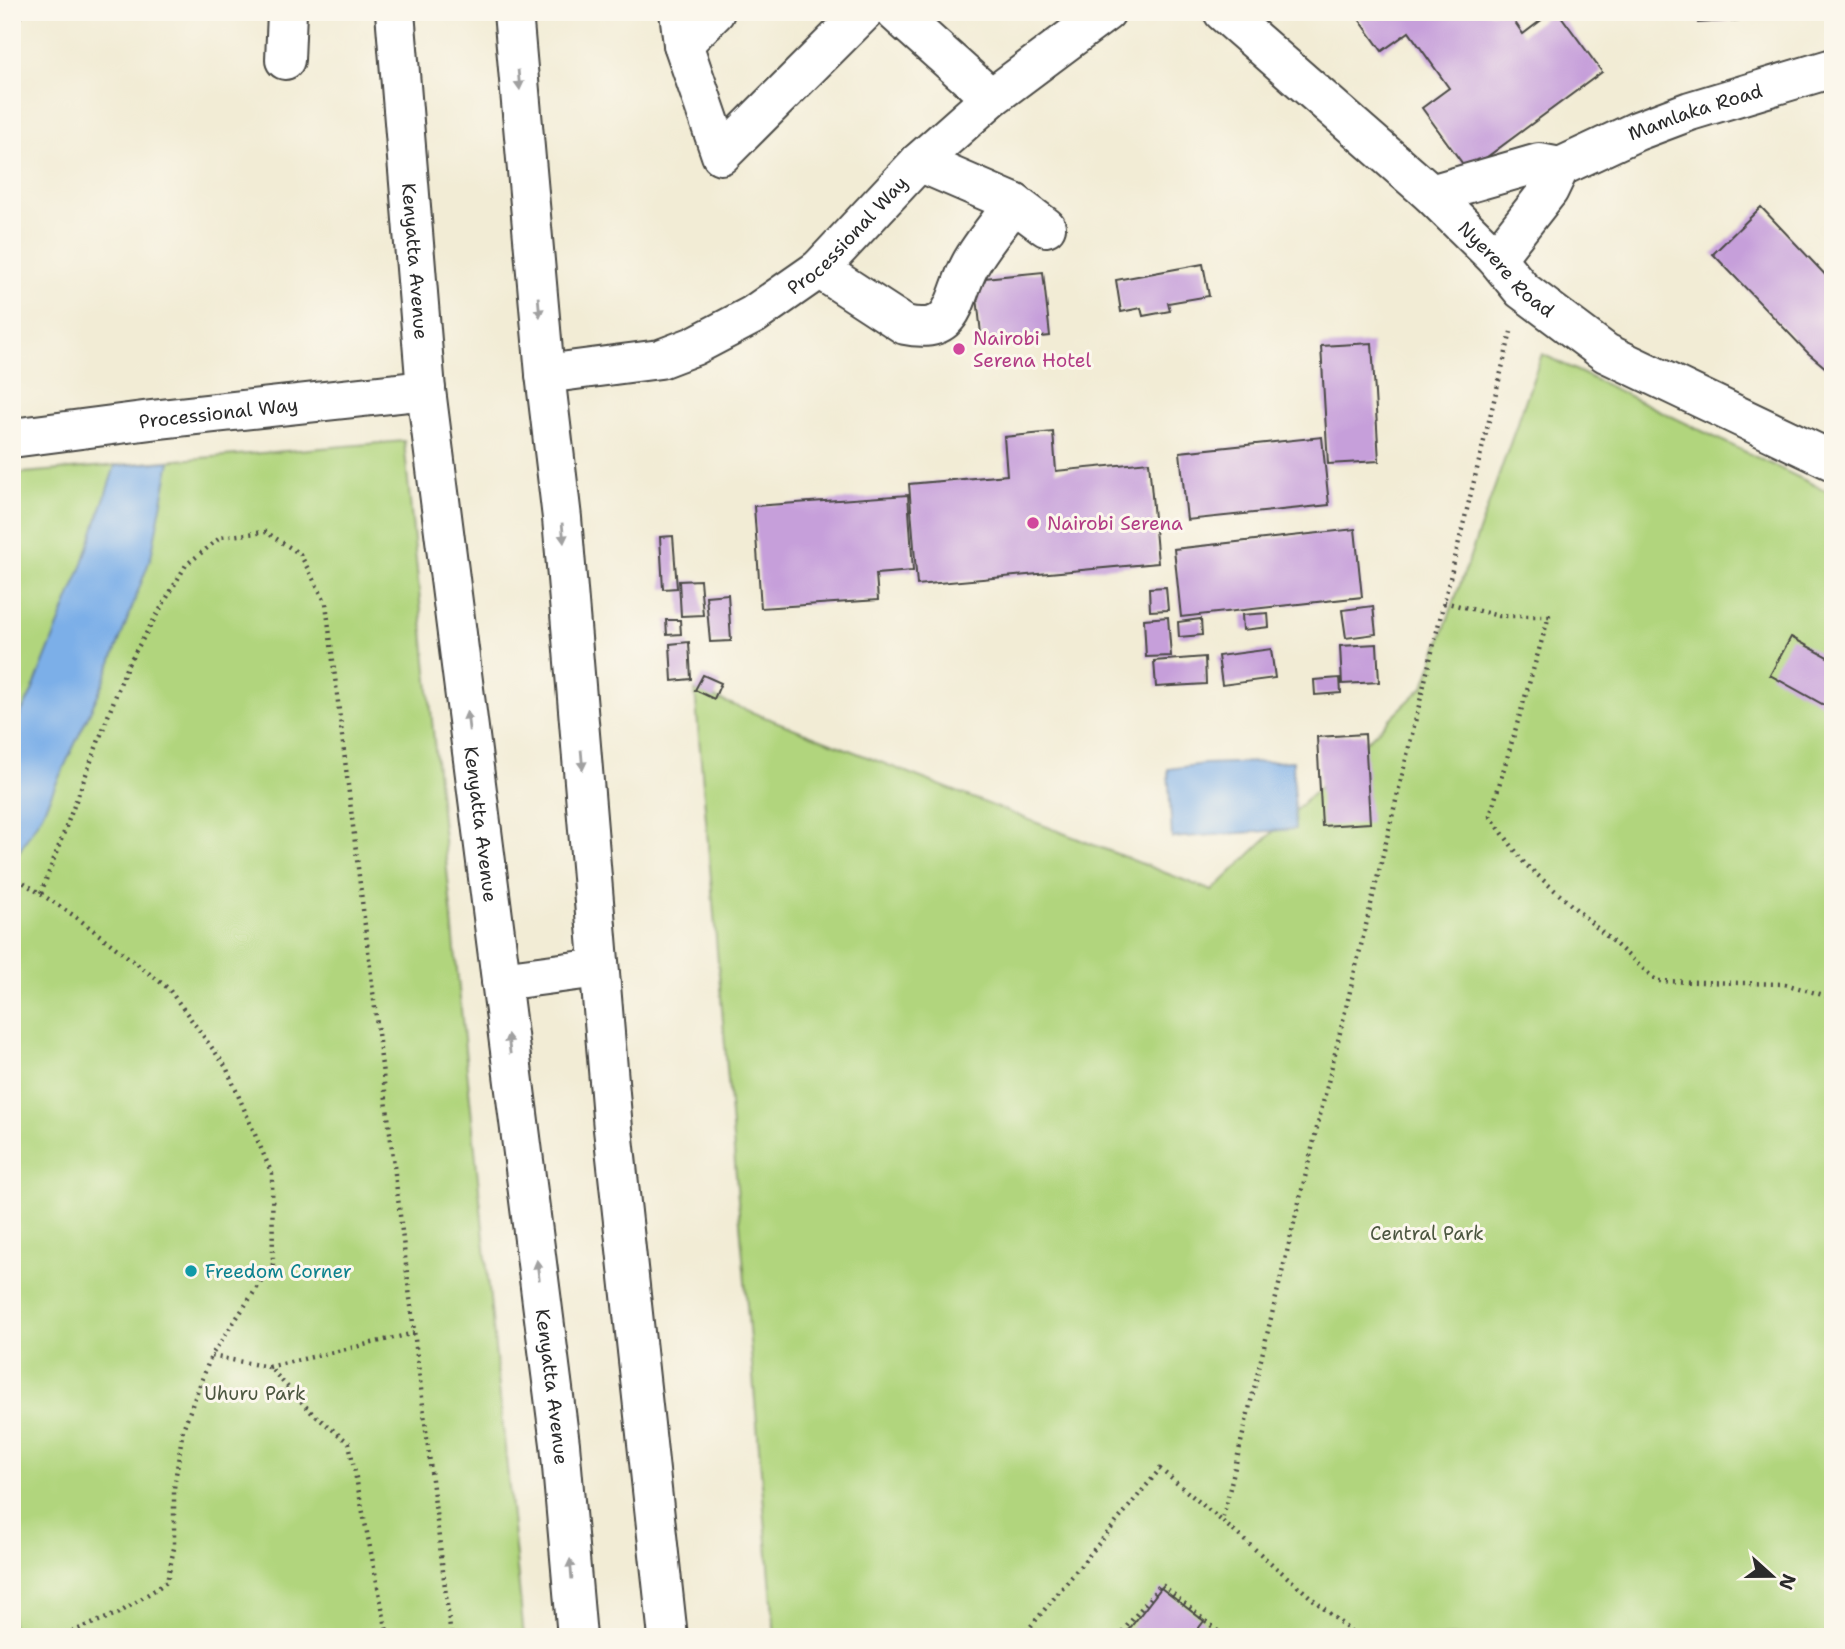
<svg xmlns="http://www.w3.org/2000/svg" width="1845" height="1649" font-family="'Shantell Sans',sans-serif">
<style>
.green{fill:#b1d57d;stroke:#6e8054;stroke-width:2}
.water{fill:#7bafe8;stroke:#536d8a;stroke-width:2}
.building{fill:#c69fda}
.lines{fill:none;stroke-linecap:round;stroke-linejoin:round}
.minor-casing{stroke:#494844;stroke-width:42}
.major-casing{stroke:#494844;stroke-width:42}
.path{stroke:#494844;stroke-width:4.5;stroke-dasharray:2 5;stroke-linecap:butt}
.minor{stroke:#fff;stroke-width:38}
.major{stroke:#fff;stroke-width:38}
.oneway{fill:#a0a0a0}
.hotel-dot{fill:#d1479c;stroke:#fbf7ec;stroke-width:2.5}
.culture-dot{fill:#0f9aa8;stroke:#fbf7ec;stroke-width:2.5}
.labels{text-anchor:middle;stroke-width:6;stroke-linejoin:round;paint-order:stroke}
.street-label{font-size:19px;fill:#2b2b2b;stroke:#fbf7ec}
.hotel-label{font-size:19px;fill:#b23c85;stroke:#fbf7ec;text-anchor:start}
.park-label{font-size:19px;fill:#4c5640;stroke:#fbf7ec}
.culture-label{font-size:19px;fill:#0d838f;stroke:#fbf7ec;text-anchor:start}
</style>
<rect width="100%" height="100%" fill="#fbf7ec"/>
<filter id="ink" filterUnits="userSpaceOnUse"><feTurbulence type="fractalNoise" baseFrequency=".0143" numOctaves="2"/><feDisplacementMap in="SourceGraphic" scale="14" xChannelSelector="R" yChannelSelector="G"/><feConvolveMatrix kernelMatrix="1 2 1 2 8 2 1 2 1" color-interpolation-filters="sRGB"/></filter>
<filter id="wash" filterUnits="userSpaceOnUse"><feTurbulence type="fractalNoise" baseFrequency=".00686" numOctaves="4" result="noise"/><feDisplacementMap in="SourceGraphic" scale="28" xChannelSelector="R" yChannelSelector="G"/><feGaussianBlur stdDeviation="1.57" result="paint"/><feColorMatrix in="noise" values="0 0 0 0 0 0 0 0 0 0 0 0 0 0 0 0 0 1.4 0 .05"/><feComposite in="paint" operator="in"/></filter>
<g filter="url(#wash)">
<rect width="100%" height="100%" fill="#f2ecd5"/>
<!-- green -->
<g class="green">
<polygon points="1542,354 1833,494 1833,1637 775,1637 695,690 1212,891 1424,686"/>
<polygon points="404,441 524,1637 12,1637 12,474"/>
</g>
<!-- water -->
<g class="water">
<polygon points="170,461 151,557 103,684 42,814 12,863 12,730 31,694 82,566 115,466"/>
<polygon points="1293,761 1295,829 1172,838 1168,769 1204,764"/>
</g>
<g id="blocks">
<!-- building -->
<g class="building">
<polygon points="12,12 23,12 12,37"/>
<polygon points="1354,12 1508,12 1523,34 1552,12 1558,12 1602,72 1468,171 1422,108 1449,88 1409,32 1382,51"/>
<polygon points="1697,12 1769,12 1769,18 1698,23"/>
<polygon points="1761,207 1833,283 1833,374 1808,353 1713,254"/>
<polygon points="1203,264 1209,296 1168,303 1170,311 1143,316 1141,308 1121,312 1116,280"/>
<polygon points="1043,272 1050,336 982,343 975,279"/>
<polygon points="1372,343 1379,461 1328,464 1321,346"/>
<polygon points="1053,432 1056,471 1149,462 1158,563 917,585 909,484 1007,475 1004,437"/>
<polygon points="1322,437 1329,505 1187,520 1180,452"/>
<polygon points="908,495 913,571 876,574 878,600 761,608 754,506"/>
<polygon points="1355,529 1362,597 1181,617 1174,549"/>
<polygon points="673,536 677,588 663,589 660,537"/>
<polygon points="700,580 703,615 681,616 679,581"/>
<polygon points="1166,587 1168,610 1150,611 1149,588"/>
<polygon points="728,594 731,641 710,642 706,596"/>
<polygon points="1373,606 1376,634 1346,638 1342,610"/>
<polygon points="1268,613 1269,627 1243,630 1242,615"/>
<polygon points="1168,617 1171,656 1146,657 1144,619"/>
<polygon points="1201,619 1202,635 1179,637 1178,622"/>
<polygon points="666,620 680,620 681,634 667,635"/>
<polygon points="1791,637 1833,660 1833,710 1770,675"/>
<polygon points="689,642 691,679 672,681 670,644"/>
<polygon points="1377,644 1379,682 1342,684 1340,646"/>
<polygon points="1271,649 1275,678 1222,685 1218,656"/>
<polygon points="1205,657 1206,684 1156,687 1154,661"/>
<polygon points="703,675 721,683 714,699 695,690"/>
<polygon points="1340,678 1341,693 1315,695 1314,680"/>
<polygon points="1365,734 1370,823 1322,826 1317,737"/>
<polygon points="1161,1588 1204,1621 1192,1637 1132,1637 1127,1632"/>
</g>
</g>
</g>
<g filter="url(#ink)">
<use href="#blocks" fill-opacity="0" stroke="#494844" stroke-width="2"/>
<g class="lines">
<!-- minor casing -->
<g class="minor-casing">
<g id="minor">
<polyline points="679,12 683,44 721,155 864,12"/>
<polyline points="895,12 991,98"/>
<path id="s1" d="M1223 12 1431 194 1496 258 1522 290 1606 353 1833 461"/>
<polyline points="683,44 715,12"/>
<polyline points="285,60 287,12"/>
<polyline points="919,162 1014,203 1046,227"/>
<path id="s2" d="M1431 194 1539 163 1560 167 1637 131 1690 111 1833 68"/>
<polyline points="1496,258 1549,190 1560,167"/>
<path d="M819 269 905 325C958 336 952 298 970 265 982 243 1000 223 1014 203"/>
<path id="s3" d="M545 374 660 359 694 346 753 315 819 269 919 162 991 98 1106 12"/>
<path id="s4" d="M12 438 151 420 426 390"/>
</g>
</g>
<!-- major casing -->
<g class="major-casing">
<g id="major">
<path id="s5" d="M395 12 426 390 560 1444 577 1637"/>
<polyline points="513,12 545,374 562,518 613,1129 668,1637"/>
<polyline points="501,981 599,968"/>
</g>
</g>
<!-- path -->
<g class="path">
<polyline points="1444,602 1499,616 1549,616 1490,816 1525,864 1657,981 1785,984 1833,998"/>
<polyline points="12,875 76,917 168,988 226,1067 272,1174 273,1264 211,1356 269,1367 312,1413 349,1443 388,1637"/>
<polyline points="41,893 127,666 186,565 221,537 266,532 300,554 326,603 451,1637"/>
<polyline points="269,1367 415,1333"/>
<polyline points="59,1637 119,1613 167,1582 174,1548 174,1488 183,1429 211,1356"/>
<polyline points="1022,1637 1160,1469 1222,1521"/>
<polyline points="1118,1637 1161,1584 1225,1637"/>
<polyline points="1357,1637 1222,1521 1444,602 1511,332"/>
<polyline points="1786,1637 1833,1631"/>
</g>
<!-- minor -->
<use href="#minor" class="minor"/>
<!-- major -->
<use href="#major" class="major"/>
</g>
<!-- one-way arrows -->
<defs><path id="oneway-solid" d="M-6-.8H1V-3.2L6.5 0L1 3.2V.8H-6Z" transform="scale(1.75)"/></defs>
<g class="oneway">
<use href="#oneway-solid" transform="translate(519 80) rotate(85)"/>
<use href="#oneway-solid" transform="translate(539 307) rotate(85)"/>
<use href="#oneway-solid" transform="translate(563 533) rotate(85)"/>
<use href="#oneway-solid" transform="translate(468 721) rotate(-97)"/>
<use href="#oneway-solid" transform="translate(582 760) rotate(85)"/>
<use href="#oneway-solid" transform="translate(509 1044) rotate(-97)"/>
<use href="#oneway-solid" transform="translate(538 1270) rotate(-97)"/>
<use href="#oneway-solid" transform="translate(571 1569) rotate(-95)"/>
</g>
</g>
<!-- markers -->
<g class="hotel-dot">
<circle cx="959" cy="349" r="7"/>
<circle cx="1033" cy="523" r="7"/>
</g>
<circle class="culture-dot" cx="191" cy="1271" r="7"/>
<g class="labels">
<!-- street labels -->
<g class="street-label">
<text dy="7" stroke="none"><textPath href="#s2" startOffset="280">Mamlaka Road</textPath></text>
<text dy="7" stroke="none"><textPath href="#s3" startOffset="343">Processional Way</textPath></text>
<text dy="7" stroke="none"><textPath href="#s5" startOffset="250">Kenyatta Avenue</textPath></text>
<text dy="7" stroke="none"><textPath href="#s1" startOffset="383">Nyerere Road</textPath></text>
<text dy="7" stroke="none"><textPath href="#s4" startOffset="208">Processional Way</textPath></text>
<text dy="7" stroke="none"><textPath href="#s5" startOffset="817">Kenyatta Avenue</textPath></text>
<text dy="7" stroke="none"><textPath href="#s5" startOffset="1384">Kenyatta Avenue</textPath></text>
</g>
<!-- hotel labels -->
<g class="hotel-label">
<text x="973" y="345">Nairobi<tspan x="973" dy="22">Serena Hotel</tspan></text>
<text x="1047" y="530">Nairobi Serena</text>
</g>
<!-- park labels -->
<g class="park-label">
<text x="1427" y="1240">Central Park</text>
<text x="255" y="1400">Uhuru Park</text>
</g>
<!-- culture labels -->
<g class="culture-label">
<text x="205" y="1278">Freedom Corner</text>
</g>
</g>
<!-- margin -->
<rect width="1845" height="1649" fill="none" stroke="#fbf7ec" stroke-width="42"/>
<!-- north arrow -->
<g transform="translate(1772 1576) rotate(111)" stroke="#fbf7ec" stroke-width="5" paint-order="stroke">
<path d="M0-5L12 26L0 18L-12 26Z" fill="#2b2b2b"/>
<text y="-10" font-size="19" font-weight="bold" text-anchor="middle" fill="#2b2b2b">N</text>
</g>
</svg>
